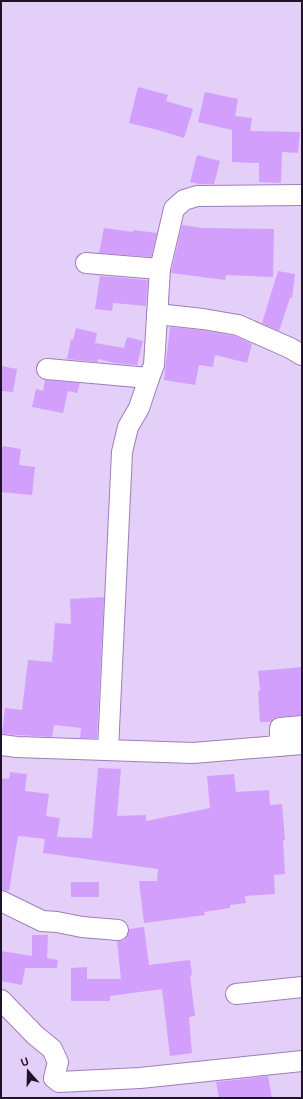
<svg xmlns="http://www.w3.org/2000/svg" width="303" height="1099" font-family="'DM Sans',sans-serif">
<style>
.building{fill:#d39ffd}
.lines{fill:none;stroke-linecap:round;stroke-linejoin:round}
.minor-casing{stroke:#9f7dbc;stroke-width:22}
.minor{stroke:#fff;stroke-width:20}
</style>
<rect width="100%" height="100%" fill="#e4cff8"/>
<!-- building -->
<g class="building">
<polygon points="138,87 168,95 166,101 193,109 184,138 158,130 129,123"/>
<polygon points="205,92 238,99 235,116 252,118 250,131 300,132 298,153 282,152 281,183 259,182 259,163 232,162 232,130 198,122"/>
<polygon points="197,155 220,161 214,184 199,184 190,182"/>
<polygon points="182,225 203,228 274,229 273,277 226,275 225,280 171,273"/>
<polygon points="104,228 133,232 133,230 157,233 151,257 99,253"/>
<polygon points="278,271 295,274 292,298 290,298 279,331 262,323"/>
<polygon points="100,276 148,280 146,306 113,303 112,311 95,309"/>
<polygon points="170,327 201,330 235,336 252,344 247,363 215,355 213,367 199,365 195,385 164,380"/>
<polygon points="76,328 97,333 95,343 124,348 127,337 143,341 137,365 115,363 98,359 97,362 67,359 71,339 73,340"/>
<polygon points="1,366 17,369 13,392 1,391"/>
<polygon points="45,380 80,383 77,393 68,391 63,413 32,407 36,389 43,391"/>
<polygon points="3,446 21,449 19,465 35,467 32,495 1,492 1,456"/>
<polygon points="104,597 97,738 80,738 81,728 54,725 52,737 2,734 5,708 22,710 28,660 52,662 55,623 71,624 70,599"/>
<polygon points="302,667 302,715 279,717 274,718 271,722 260,722 258,691 260,691 258,671"/>
<polygon points="98,768 121,769 117,816 146,815 146,821 210,808 207,776 234,774 236,792 269,790 270,805 282,804 285,840 283,840 285,874 274,875 275,894 245,896 246,903 230,905 230,908 204,912 205,915 144,923 139,881 157,881 158,869 43,853 45,839 18,836 9,891 1,890 1,778 9,779 10,772 27,774 25,791 49,794 46,816 60,818 57,837 92,838"/>
<rect x="71" y="882" width="28" height="15"/>
<polygon points="144,927 149,965 190,960 192,975 190,976 195,1016 189,1017 192,1053 170,1056 162,989 110,996 110,1001 71,1001 71,968 87,967 87,979 121,979 117,941 123,941 127,937 129,929"/>
<polygon points="32,935 48,935 47,958 58,960 57,968 25,968 22,985 1,981 1,951 32,956"/>
<polygon points="268,1076 272,1098 219,1098 216,1082"/>
</g>
<g class="lines">
<!-- minor casing -->
<g class="minor-casing">
<g id="minor">
<polyline points="86,263 160,269"/>
<polyline points="157,314 203,319 238,325 290,348 302,355"/>
<polyline points="47,369 149,378 154,365 160,269 174,209 184,200 197,196 302,195"/>
<polyline points="1,745 17,747 193,753 302,744"/>
<polyline points="280,746 280,728 302,726"/>
<polyline points="108,750 122,452 128,427 139,408 149,378"/>
<polyline points="1,901 42,921 57,922 82,927 118,930"/>
<polyline points="236,994 302,987"/>
<polyline points="1,1000 35,1035 52,1049 58,1062 54,1078 59,1082 140,1078 302,1061"/>
</g>
</g>
<!-- minor -->
<use href="#minor" class="minor"/>
</g>
<!-- border -->
<rect width="303" height="1099" fill="none" stroke="#20122b" stroke-width="4"/>
<!-- north arrow -->
<g transform="translate(28 1071) rotate(340)" stroke="#e4cff8" stroke-width="3" paint-order="stroke">
<path d="M0-3L7 15L0 10L-7 15Z" fill="#20122b"/>
<text y="-6" font-size="11" font-weight="bold" text-anchor="middle" fill="#20122b">U</text>
</g>
</svg>
